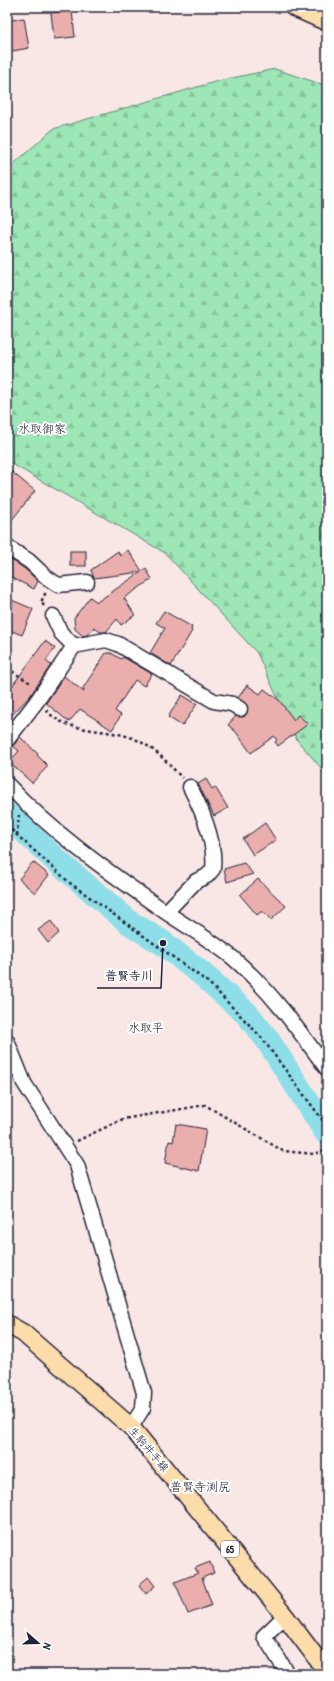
<svg xmlns="http://www.w3.org/2000/svg" width="334" height="1681" font-family="'Patrick Hand','Klee One',sans-serif">
<style>
.forest{fill:url(#forest-firs);stroke:#608478}
.lines{fill:none;stroke-linecap:round;stroke-linejoin:round}
.river{stroke:#8ddee8;stroke-width:25}
.building{fill:#eaafad;stroke:#22223b}
.minor-casing{stroke:#22223b;stroke-width:17}
.major-casing{stroke:#22223b;stroke-width:20}
.path{stroke:#22223b;stroke-width:2.5;stroke-dasharray:3 3;stroke-linecap:butt}
.minor{stroke:#fff;stroke-width:14}
.major{stroke:#fddcac;stroke-width:17}
.labels{text-anchor:middle;stroke-width:4;stroke-linejoin:round;paint-order:stroke}
.shield{fill:#fff;stroke:#646476;stroke-width:1}
.shield-label{font-size:10px;font-weight:bold;fill:#22223b}
.street-label{font-size:11px;fill:#22223b;stroke:#fff}
.neighbourhood-label{font-size:12px;fill:#22223b;stroke:#fff}
.leader{fill:none;stroke:#22223b;stroke-width:1.5}
.callout-dot{fill:#22223b;stroke:#fff;stroke-width:1.5}
.callout-label{font-size:12px;text-anchor:middle;font-weight:bold;fill:#22223b;stroke:#fff;stroke-width:4;stroke-linejoin:round;paint-order:stroke}
</style>
<defs>
<pattern id="forest-firs" width="22" height="20" patternUnits="userSpaceOnUse"><rect width="22" height="20" fill="#9de6b5"/><path d="M5 1l3.5 6h-7zM16 11l3.5 6h-7z" fill="#87c59d"/></pattern>
</defs>
<rect width="100%" height="100%" fill="#f9e7e6"/>
<filter id="ink" filterUnits="userSpaceOnUse"><feTurbulence type="fractalNoise" baseFrequency=".025" numOctaves="2"/><feDisplacementMap in="SourceGraphic" scale="8" xChannelSelector="R" yChannelSelector="G"/><feConvolveMatrix kernelMatrix="1 2 1 2 8 2 1 2 1" color-interpolation-filters="sRGB"/></filter>
<g filter="url(#ink)">
<!-- forest -->
<polygon class="forest" points="275,69 327,86 327,775 297,740 257,653 165,553 7,461 7,170 53,129 218,81"/>
<g class="lines">
<!-- river -->
<polyline class="river" points="7,815 57,861 130,923 163,943 202,974 247,1014 267,1039 327,1133"/>
</g>
<!-- building -->
<g class="building">
<polygon points="72,11 75,37 54,39 51,13"/>
<polygon points="24,18 29,48 7,52 7,21"/>
<polygon points="7,468 35,491 7,526"/>
<polygon points="128,550 142,571 146,569 152,579 124,598 135,615 121,625 117,619 106,632 100,632 94,627 87,635 83,636 75,629 74,618 90,597 97,602 141,572 94,578 91,570 118,551 120,556"/>
<rect x="70" y="551" width="16" height="15"/>
<polygon points="7,557 25,569 38,581 34,589 7,575"/>
<polygon points="7,598 33,609 22,635 7,629"/>
<polygon points="164,611 192,627 191,630 192,631 171,666 150,653 165,628 156,623"/>
<polygon points="45,641 55,648 46,661 51,665 30,696 7,720 7,693"/>
<polygon points="106,653 111,653 121,659 123,657 152,674 144,686 135,680 115,711 121,715 112,730 80,709 69,722 46,703 64,676 84,692 83,688"/>
<polygon points="247,685 260,694 264,689 279,700 294,720 298,715 308,724 278,746 275,742 277,740 274,736 251,753 236,732 228,725 236,716 244,717 247,713 247,705 238,698"/>
<polygon points="182,695 197,704 182,726 168,717"/>
<polygon points="20,737 38,754 37,755 48,766 32,783 9,762 19,751 13,746"/>
<polygon points="206,779 212,789 215,787 228,808 214,816 198,784"/>
<polygon points="265,823 276,840 253,855 243,839"/>
<polygon points="33,862 49,875 35,893 19,879"/>
<polygon points="244,863 253,874 227,882 224,869"/>
<polygon points="258,879 286,906 271,920 262,911 257,915 240,895"/>
<polygon points="51,921 59,933 48,943 38,930"/>
<polygon points="176,1124 206,1129 199,1171 165,1163 169,1141 173,1142"/>
<polygon points="210,1562 214,1573 202,1578 212,1605 188,1614 175,1582 198,1573 195,1568"/>
<polygon points="148,1577 155,1586 146,1594 139,1585"/>
</g>
<g class="lines">
<!-- minor casing -->
<g class="minor-casing">
<g id="minor">
<polyline points="7,547 29,561 46,577 58,585 87,582"/>
<polyline points="53,616 61,633 74,646"/>
<polyline points="7,740 37,701 74,646 106,640 118,644 214,701 232,704 240,709"/>
<path d="M7 784C54 835 113 875 170 915 191 929 214 942 233 958 270 990 298 1029 327 1069"/>
<path d="M166 912 196 881 207 876 213 869C216 843 202 810 190 787"/>
<polyline points="7,1041 24,1083 77,1165 144,1393 143,1408 131,1427"/>
<polyline points="285,1616 264,1636 288,1674"/>
</g>
</g>
<!-- major casing -->
<g class="major-casing">
<g id="major">
<polyline points="293,7 327,22"/>
<polyline points="7,1324 23,1333 131,1427 285,1616 327,1672"/>
</g>
</g>
<!-- path -->
<g class="path">
<polyline points="44,606 41,602 46,592"/>
<polyline points="7,668 32,684"/>
<path d="M46 710C68 735 107 727 135 739 155 748 168 763 182 778"/>
<polyline points="7,826 70,883 209,983 261,1037 327,1126"/>
<polyline points="17,835 19,815"/>
<polyline points="77,1141 123,1119 205,1105 283,1151 314,1154 327,1149"/>
</g>
<!-- minor -->
<use href="#minor" class="minor"/>
<!-- major -->
<use href="#major" class="major"/>
</g>
</g>
<g class="labels">
<!-- shield labels -->
<rect class="shield" x="221" y="1541" width="18" height="16" rx="3"/>
<g class="shield-label">
<text x="230" y="1553">65</text>
</g>
<!-- street labels -->
<g class="street-label">
<text transform="translate(149 1449) rotate(50)" y="4">生駒井手線</text>
</g>
<!-- neighbourhood labels -->
<g class="neighbourhood-label">
<text x="42" y="433">水取御家</text>
<text x="146" y="1032">水取平</text>
<text x="200" y="1491">普賢寺渕尻</text>
</g>
</g>
<!-- callouts -->
<path class="leader" d="M163 943L161 988H97"/>
<circle class="callout-dot" cx="163" cy="943" r="4"/>
<g class="callout-label">
<text x="129" y="980">普賢寺川</text>
</g>
<!-- margin -->
<rect width="334" height="1681" fill="none" stroke="#fff" stroke-width="24"/>
<rect x="12" y="12" width="310" height="1657" fill="none" stroke="#22223b" stroke-width="1.5" filter="url(#ink)"/>
<!-- north arrow -->
<g transform="translate(38 1643) rotate(110)" stroke="#ffffff" stroke-width="3" paint-order="stroke">
<path d="M0-3L7 15L0 10L-7 15Z" fill="#22223b"/>
<text y="-6" font-size="11" font-weight="bold" text-anchor="middle" fill="#22223b">N</text>
</g>
</svg>
